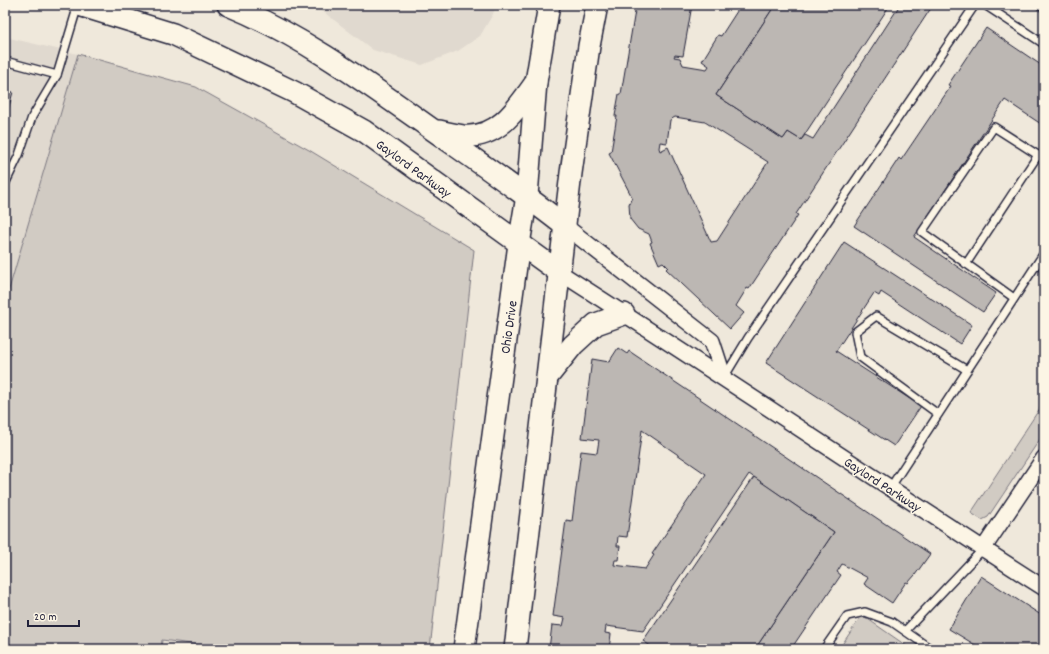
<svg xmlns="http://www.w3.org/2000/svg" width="1049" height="654" font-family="Dekko,sans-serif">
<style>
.built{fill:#e0d9cf}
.green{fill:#d1cbc3;stroke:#7a767f}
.building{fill:#bcb7b3;stroke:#22223b;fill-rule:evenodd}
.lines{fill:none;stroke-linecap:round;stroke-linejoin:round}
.lane-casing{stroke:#22223b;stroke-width:10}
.street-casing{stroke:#22223b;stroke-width:18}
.secondary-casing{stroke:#22223b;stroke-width:24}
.lane{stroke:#fcf5e5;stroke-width:7}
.street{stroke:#fcf5e5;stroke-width:15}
.secondary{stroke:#fcf5e5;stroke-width:21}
.labels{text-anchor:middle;stroke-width:3;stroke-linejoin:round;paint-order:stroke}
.street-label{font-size:14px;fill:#22223b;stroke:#fcf5e5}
</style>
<rect width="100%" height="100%" fill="#efe8db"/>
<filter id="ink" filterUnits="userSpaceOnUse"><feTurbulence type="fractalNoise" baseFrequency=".025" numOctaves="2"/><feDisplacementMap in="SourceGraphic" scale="8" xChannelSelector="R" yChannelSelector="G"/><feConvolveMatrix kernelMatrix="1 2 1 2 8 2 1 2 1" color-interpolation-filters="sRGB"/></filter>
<g filter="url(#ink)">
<!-- built -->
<g class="built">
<polygon points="308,5 496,5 493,14 480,36 458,51 422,65 373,50 325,13"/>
<polygon points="5,37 78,54 5,303"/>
</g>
<!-- green -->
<g class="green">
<polygon points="78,54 196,87 309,150 474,250 430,649 228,649 162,640 161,649 5,649 5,303"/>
<polygon points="1044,402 1044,433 988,517 982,520 971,513"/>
<polygon points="862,615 911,649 839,649"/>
</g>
<!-- building -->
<g class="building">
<path d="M636 5H692L683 56 675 55 674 57 680 58 683 65 707 69 709 66 702 61 718 35 721 36 741 5H775L716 95 783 139 788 132 801 140 805 135 813 139 898 8 893 5H933L796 214 798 215 749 289 747 288 736 306 744 313 730 329 666 269 668 267 663 262 659 264 650 243 652 242 649 234 638 229 630 219 629 204 632 197 609 153 611 152 617 116H615L619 94H621ZM675 117 705 122 768 162 717 241 711 242 668 147 660 151 659 148 660 142 667 143 670 120Z"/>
<polygon points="775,5 890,5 801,140 788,132 783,139 716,95"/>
<polygon points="986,28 1044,67 1044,126 1005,100 914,237 996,293 983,312 854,226 899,158 901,160 951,86 948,85"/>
<polygon points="5,90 13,92 5,121"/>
<polygon points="844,242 972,325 960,344 881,292 879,296 874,293 836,351 921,406 894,446 766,363"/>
<path d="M618 348 627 354 629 351 930 554 915 575 908 583 906 582 892 603 864 584 868 578 842 564 837 572 841 575 791 649H755L834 532 749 474 643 631 606 626 605 633 611 634 609 649H549L552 625 563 626 565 618 553 616 566 520 572 521 581 451 597 453 599 440 582 438 592 359 609 362ZM642 430 706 474 652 554 654 555 645 569 614 565 615 560H618L620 546H617L618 536 627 537Z"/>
<polygon points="754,477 834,532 755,649 655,649 643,641"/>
<polygon points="981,576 1044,617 1044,649 982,649 949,629"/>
</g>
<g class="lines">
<!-- lane casing -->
<g class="lane-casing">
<g id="lane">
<polyline points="985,5 1044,44"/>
<polyline points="1040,5 1044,8"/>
<polyline points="5,61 57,75"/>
<polyline points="5,184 19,155 32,117 57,75 78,5"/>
<polyline points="966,264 1038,155"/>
<polyline points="1014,298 922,232 994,127 1044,159"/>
<polyline points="725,376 748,338 975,5"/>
<polyline points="938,414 860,357 855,332 876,316 967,370"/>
<polyline points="890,488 1044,253"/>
<polyline points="906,630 983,549"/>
<polyline points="824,649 847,616 865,612 892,622 931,649"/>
</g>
</g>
<!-- street casing -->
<g class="street-casing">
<g id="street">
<polyline points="565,226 712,341 724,378"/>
<path d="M559 272C722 376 882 484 1044 588"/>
<polyline points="983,549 1044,458"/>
</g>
</g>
<!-- secondary casing -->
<g class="secondary-casing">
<g id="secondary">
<polyline points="79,5 173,34 294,92 364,131 559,272"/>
<path d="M228 5C302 35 368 84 433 130 477 161 522 192 565 226"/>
<path d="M439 131C447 133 455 135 463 136 499 139 518 107 536 82"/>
<polyline points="549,375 573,345 596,324 624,314"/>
<polyline points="464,649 519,244 527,196 536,82 549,5"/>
<polyline points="515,649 571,173 589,46 597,5"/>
</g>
</g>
<!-- lane -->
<use href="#lane" class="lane"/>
<!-- street -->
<use href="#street" class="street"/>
<!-- secondary -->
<use href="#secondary" class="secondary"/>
</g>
</g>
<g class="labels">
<!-- street labels -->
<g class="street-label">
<text transform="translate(414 168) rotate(36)" y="5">Gaylord Parkway</text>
<text transform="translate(508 327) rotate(-82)" y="5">Ohio Drive</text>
<text transform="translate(883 484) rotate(33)" y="5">Gaylord Parkway</text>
</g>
</g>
<!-- margin -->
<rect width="1049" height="654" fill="none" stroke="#fcf5e5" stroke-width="20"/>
<rect x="10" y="10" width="1029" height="634" fill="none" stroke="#22223b" stroke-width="1.5" filter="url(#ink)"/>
<!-- scale -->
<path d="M28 620v6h51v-6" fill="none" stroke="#22223b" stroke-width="2"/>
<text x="34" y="620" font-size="12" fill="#22223b" stroke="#fcf5e5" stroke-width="3" paint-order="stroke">20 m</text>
</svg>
